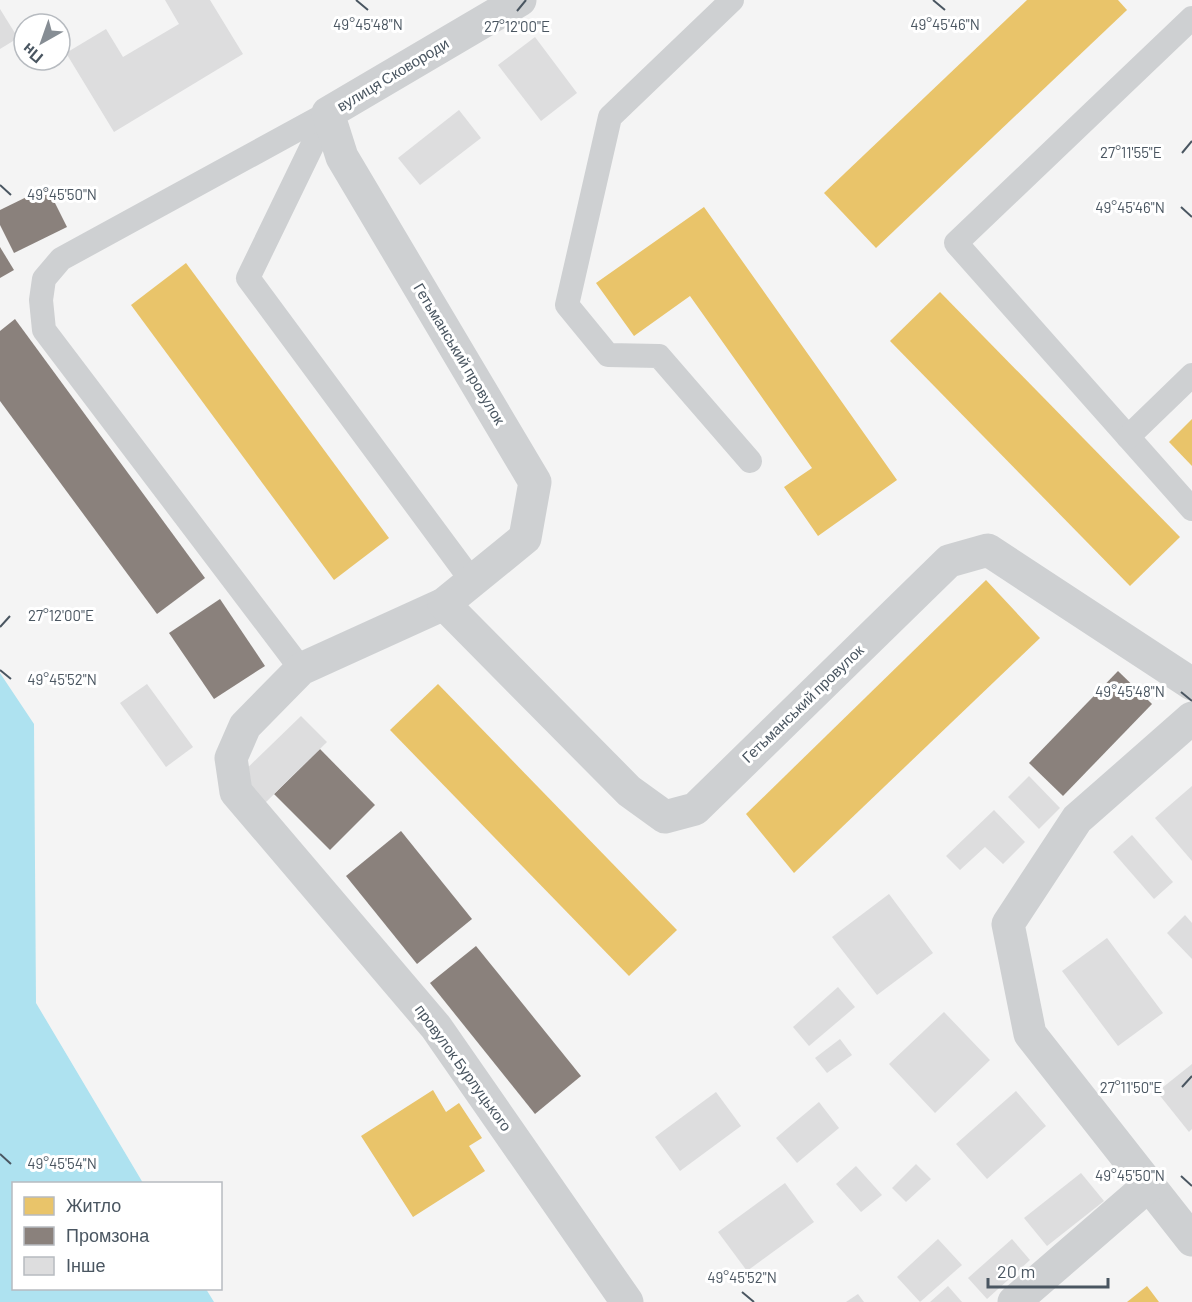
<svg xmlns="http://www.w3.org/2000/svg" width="1192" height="1302" font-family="Barlow,sans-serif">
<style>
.water{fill:#aee2f0}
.homes{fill:#e9c46a}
.industry{fill:#8a817c}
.building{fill:#ddddde}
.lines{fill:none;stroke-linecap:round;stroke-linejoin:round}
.lane{stroke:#ced0d2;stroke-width:24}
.street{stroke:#ced0d2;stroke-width:33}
.ticks{fill:none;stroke:#4a5661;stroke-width:2}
.labels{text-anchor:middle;stroke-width:6;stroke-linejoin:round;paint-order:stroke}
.street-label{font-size:15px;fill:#4a5661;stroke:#fff}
.ticks-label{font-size:15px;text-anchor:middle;fill:#4a5661;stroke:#fff;stroke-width:6;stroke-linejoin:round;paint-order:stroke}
</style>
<rect width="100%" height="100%" fill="#f4f4f4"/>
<!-- water -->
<polygon class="water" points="0,673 34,724 36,1003 143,1183 14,1184 14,1288 206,1289 214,1302 0,1302"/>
<!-- homes -->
<g class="homes">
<polygon points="1027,0 1118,0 1127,10 876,248 824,193"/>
<polygon points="704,207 897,480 818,536 784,487 812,468 690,296 634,336 596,283"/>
<polygon points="186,263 389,538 334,580 131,305"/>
<polygon points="940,292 1180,537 1130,586 890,341"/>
<polygon points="1192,419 1192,466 1169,442"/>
<polygon points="986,580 1040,638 794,873 746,814"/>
<polygon points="438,684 677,930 629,976 390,730"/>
<polygon points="433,1090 446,1112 459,1103 482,1138 469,1146 485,1171 413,1217 361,1136"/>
<polygon points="1147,1286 1159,1302 1127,1302"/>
</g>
<!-- industry -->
<g class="industry">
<polygon points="47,187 67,227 14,253 0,225 0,210"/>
<polygon points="0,247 14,270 0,278"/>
<polygon points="15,319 205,578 157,614 0,401 0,331"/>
<polygon points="220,599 265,666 214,699 169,633"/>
<polygon points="1118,671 1152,704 1063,796 1029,763"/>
<polygon points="320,749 375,805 330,850 274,794"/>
<polygon points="401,831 472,919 417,964 346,876"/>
<polygon points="476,946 581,1076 535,1114 430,983"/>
</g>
<!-- building -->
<g class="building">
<polygon points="165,0 210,0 243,54 114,132 66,53 106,29 123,57 179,24"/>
<polygon points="0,9 18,38 0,49"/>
<polygon points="535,37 577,93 541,121 498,65"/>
<polygon points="459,110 481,138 420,185 398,158"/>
<polygon points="147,684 193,747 166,767 120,703"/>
<polygon points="301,716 327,742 265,803 239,776"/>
<polygon points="1029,776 1060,808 1039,829 1008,797"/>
<polygon points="1192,786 1192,861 1155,818"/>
<polygon points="994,810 1025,842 1003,864 985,847 960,870 946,856"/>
<polygon points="1132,835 1173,882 1154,899 1113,852"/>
<polygon points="889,894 933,953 877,995 832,937"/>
<polygon points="1185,915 1192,923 1192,959 1167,933"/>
<polygon points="1107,938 1163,1013 1118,1046 1062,971"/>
<polygon points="838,987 855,1007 809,1046 793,1027"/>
<polygon points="944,1012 990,1060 935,1113 889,1064"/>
<polygon points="840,1039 852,1055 827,1073 815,1058"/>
<polygon points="1192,1064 1192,1129 1189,1132 1157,1092"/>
<polygon points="1016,1091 1046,1126 987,1179 956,1144"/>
<polygon points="716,1092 741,1126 680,1171 655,1137"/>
<polygon points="819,1102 839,1128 797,1163 776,1138"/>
<polygon points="916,1164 931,1179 906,1202 892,1188"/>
<polygon points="856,1166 882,1195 861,1212 836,1184"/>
<polygon points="1081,1173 1104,1201 1047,1246 1024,1218"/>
<polygon points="785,1183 814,1222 747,1271 718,1232"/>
<polygon points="938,1239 962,1265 920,1302 897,1277"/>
<polygon points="1012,1239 1030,1260 987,1299 968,1278"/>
<polygon points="948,1286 962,1302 930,1302"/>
<polygon points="858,1294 864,1302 846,1302"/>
</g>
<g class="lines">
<!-- lane -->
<g class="lane">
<polyline points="732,0 610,117 567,305 608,355 659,356 750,461"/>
<polyline points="1192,18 956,243 1192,509"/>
<polyline points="328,113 248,278 472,581"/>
<polyline points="1128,437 1192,375"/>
<polyline points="301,669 44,330 41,300 44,279 61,259 328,113"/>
</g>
<!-- street -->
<g class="street">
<polyline points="520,0 328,113 342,157 535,482 525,538 444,604 301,669 245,726 231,758 236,792 436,1027 627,1302"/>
<polyline points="444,604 629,791 665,817 695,809 949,561 988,550 1192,684"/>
<polyline points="1192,718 1077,819 1008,924 1030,1034 1192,1240"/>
<polyline points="1014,1302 1149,1185"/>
</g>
</g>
<!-- ticks -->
<path class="ticks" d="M356 0 368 10M933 0 945 10M517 11 526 0M1182 153 1192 141M0 185 11 195M1181 207 1192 217M0 627 10 616M0 670 11 679M1181 692 1192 701M1182 1087 1192 1076M0 1154 11 1164M1181 1176 1192 1186M742 1292 754 1302"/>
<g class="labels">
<!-- street labels -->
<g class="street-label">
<text transform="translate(393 75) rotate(-31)" y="5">вулиця Сковороди</text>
<text transform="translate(459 354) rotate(59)" y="5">Гетьманський провулок</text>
<text transform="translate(803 704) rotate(-44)" y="5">Гетьманський провулок</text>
<text transform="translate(463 1068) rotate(54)" y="5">провулок Бурлуцького</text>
</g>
</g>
<g class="ticks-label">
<text x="368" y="30">49°45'48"N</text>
<text x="945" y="30">49°45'46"N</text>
<text x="517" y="32">27°12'00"E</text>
<text x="1131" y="158">27°11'55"E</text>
<text x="62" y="200">49°45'50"N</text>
<text x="1130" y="213">49°45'46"N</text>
<text x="61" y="621">27°12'00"E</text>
<text x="62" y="685">49°45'52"N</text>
<text x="1130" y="697">49°45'48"N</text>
<text x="1131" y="1093">27°11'50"E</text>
<text x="62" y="1169">49°45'54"N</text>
<text x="1130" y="1181">49°45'50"N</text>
<text x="742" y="1283">49°45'52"N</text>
</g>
<!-- legend -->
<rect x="12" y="1182" width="210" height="108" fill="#ffffff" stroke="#b7bbc0" stroke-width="1.5"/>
<rect x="24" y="1197" width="30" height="18" fill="#e9c46a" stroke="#b7bbc0" stroke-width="1.5"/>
<text x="66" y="1212" font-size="18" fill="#4a5661">Житло</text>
<rect x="24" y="1227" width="30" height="18" fill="#8a817c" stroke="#b7bbc0" stroke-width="1.5"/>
<text x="66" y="1242" font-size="18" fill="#4a5661">Промзона</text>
<rect x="24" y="1257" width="30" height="18" fill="#ddddde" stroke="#b7bbc0" stroke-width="1.5"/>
<text x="66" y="1272" font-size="18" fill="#4a5661">Інше</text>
<!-- north arrow -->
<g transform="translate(42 42) rotate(220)"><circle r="28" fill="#ffffff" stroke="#b7bbc0" stroke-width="1.5"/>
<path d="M0-4.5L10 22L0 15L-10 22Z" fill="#868d94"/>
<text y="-9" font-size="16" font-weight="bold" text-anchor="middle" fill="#4a5661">Пн</text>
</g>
<!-- scale -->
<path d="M988 1278v9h120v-9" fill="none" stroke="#4a5661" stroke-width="3"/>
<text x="997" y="1278" font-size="18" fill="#4a5661" stroke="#ffffff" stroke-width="4.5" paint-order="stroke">20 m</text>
</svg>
